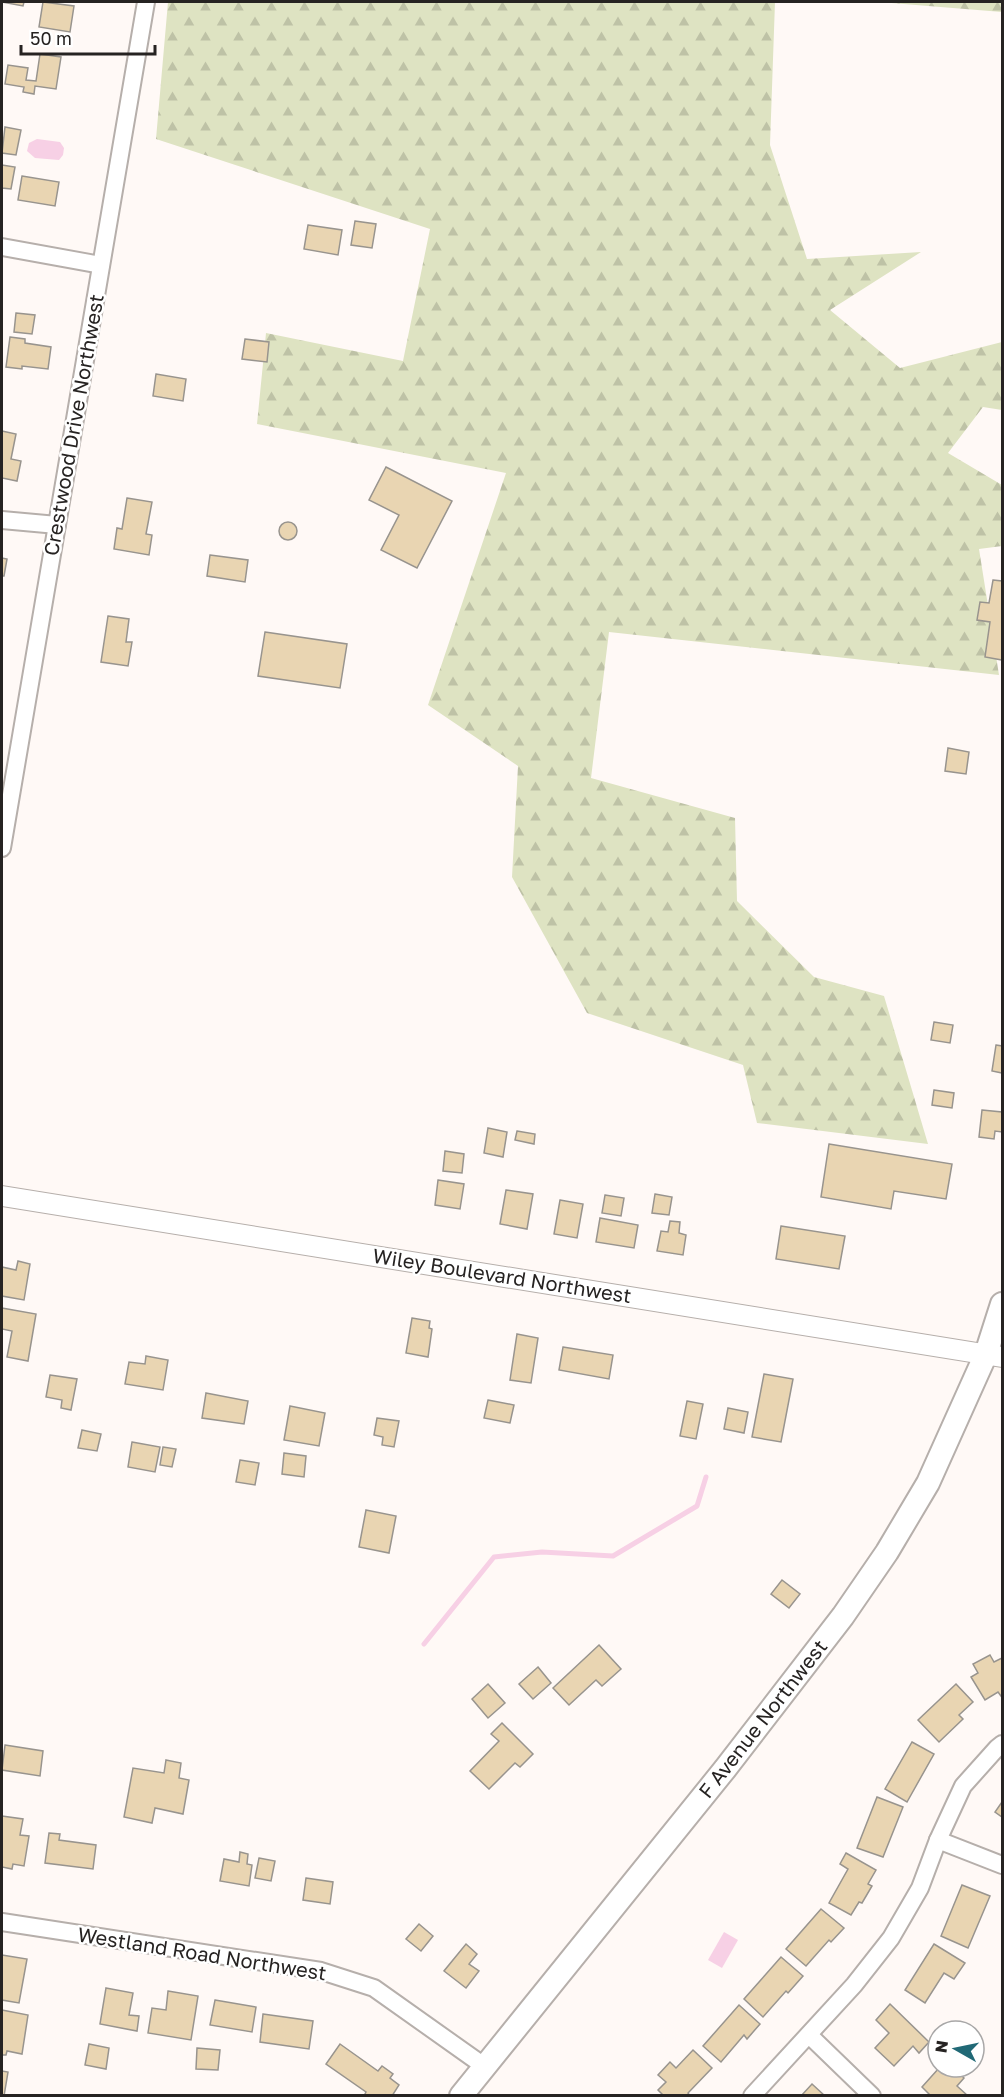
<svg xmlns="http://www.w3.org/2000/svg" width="1004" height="2097" font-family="'Golos Text',sans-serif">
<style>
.forest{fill:url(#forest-firs)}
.water{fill:#f7d0e5}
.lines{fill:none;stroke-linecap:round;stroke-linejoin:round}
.stream{stroke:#f7d0e5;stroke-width:5}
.building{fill:#e9d5b2;stroke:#98948e;stroke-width:1.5}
.minor-casing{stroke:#b6afab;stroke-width:20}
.tertiary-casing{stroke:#b6afab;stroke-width:22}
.secondary-casing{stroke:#b6afab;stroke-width:26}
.minor{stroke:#fff;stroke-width:16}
.tertiary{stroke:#fff;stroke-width:20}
.secondary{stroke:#fff;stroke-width:22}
.labels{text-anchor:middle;stroke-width:5;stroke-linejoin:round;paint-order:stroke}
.street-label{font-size:20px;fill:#262322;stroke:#fff}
</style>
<defs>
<pattern id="forest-firs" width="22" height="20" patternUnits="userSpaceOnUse" patternTransform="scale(1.5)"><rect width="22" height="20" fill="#dee3c2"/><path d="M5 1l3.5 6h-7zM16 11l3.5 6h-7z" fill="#bec2a6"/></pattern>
</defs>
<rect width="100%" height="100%" fill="#fff9f6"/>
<!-- forest -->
<g class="forest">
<polygon points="168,2 775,2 770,145 807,259 921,252 830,310 900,368 1002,342 1002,410 983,407 948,453 1002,485 1002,546 979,549 999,675 609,632 591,778 735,818 737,901 814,977 884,996 928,1144 757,1123 743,1065 587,1013 512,877 518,766 428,705 506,473 257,424 266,333 403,361 430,229 156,139"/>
<polygon points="879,2 1002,2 1002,12"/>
</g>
<!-- water -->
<g class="water">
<polygon points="37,139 60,142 64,148 63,155 59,160 35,158 27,151 29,143"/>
<polygon points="724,1932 738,1940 722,1968 708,1960"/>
</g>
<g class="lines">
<!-- stream -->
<polyline class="stream" points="424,1644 494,1557 542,1552 613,1556 697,1506 706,1477"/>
</g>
<!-- building -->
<g class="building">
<polygon points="2,2 24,2 23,6"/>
<polygon points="43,2 74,6 70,32 39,27"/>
<polygon points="40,54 61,57 56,89 35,86 34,94 23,92 24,87 5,84 8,65 28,68 26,80 36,81"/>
<polygon points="5,127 21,130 16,155 2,153"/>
<polygon points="2,165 15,167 11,189 2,188"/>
<polygon points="22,176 59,182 55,206 18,200"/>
<polygon points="355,221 376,224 372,248 351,245"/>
<polygon points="308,225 342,230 338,255 304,249"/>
<polygon points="16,313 35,315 32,334 14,332"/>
<polygon points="10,337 25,339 25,343 51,347 48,369 22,366 22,369 6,367"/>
<polygon points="245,339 269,342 267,362 242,359"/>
<polygon points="156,374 186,379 183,401 153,396"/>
<polygon points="2,431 16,434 11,459 21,461 17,481 2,478"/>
<polygon points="386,467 452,501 417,568 381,550 399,515 369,500"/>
<polygon points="127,498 152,502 146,534 152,535 149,555 114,549 117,528 122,529"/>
<circle cx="288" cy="531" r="9"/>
<polygon points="210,555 248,560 245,582 207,576"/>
<polygon points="2,558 7,559 4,576 2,576"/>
<polygon points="993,580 1002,581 1002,660 985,657 990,622 977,620 980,602 989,603"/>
<polygon points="108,616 129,619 126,642 132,642 128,666 101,662"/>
<polygon points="265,632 347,644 340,688 258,676"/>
<polygon points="948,748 969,752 966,774 945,771"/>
<polygon points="934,1022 953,1025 950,1043 931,1040"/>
<polygon points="996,1045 1002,1046 1002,1073 992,1071"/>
<polygon points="934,1090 954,1093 952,1108 932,1105"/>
<polygon points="982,1110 1002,1112 1002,1132 995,1131 994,1139 979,1137"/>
<polygon points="488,1128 507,1132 503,1157 484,1153"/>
<polygon points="517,1131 535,1134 534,1144 515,1140"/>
<polygon points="829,1144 952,1164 946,1199 894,1191 891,1209 821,1197"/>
<polygon points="445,1151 464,1154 462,1173 443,1171"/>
<polygon points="438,1180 464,1184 460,1209 435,1205"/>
<polygon points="506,1190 533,1194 527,1229 500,1224"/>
<polygon points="655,1194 672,1197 669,1215 652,1213"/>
<polygon points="605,1195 624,1198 621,1216 602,1213"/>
<polygon points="560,1200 583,1204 577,1238 554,1234"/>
<polygon points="600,1218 638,1225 634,1248 596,1242"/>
<polygon points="670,1221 680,1222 679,1233 686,1235 683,1255 657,1251 661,1231 668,1232"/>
<polygon points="781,1226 845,1236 839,1269 776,1259"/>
<polygon points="18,1261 30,1264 24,1300 2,1296 2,1267 16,1270"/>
<polygon points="2,1308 36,1314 28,1361 7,1357 12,1331 2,1329"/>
<polygon points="412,1318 430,1321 429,1328 432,1329 428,1357 406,1353"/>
<polygon points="517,1334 538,1338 531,1383 510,1380"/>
<polygon points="563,1347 613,1355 609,1379 559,1370"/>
<polygon points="146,1356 168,1360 163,1390 125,1384 129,1362 145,1364"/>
<polygon points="764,1374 793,1379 781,1442 752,1437"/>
<polygon points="50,1375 77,1379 71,1410 61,1408 62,1400 46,1397"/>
<polygon points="206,1393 248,1401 244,1424 202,1418"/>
<polygon points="488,1400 514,1405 510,1423 484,1418"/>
<polygon points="687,1401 703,1404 696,1439 680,1436"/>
<polygon points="290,1406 325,1413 319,1446 284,1440"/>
<polygon points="728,1408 748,1412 744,1433 724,1429"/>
<polygon points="377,1418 399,1421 394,1447 382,1445 383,1437 374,1435"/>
<polygon points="82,1430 101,1434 97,1451 78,1448"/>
<polygon points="132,1442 160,1447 155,1472 128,1467"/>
<polygon points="163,1447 176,1449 172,1467 160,1465"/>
<polygon points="284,1453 306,1456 304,1477 282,1474"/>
<polygon points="240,1460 259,1463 255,1485 236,1482"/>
<polygon points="366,1510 396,1516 389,1553 359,1547"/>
<polygon points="782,1580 800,1594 789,1608 771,1594"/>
<polygon points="599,1645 621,1669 602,1686 596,1680 569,1705 553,1688"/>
<polygon points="990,1655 994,1662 1002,1658 1002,1695 1001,1696 998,1692 985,1700 971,1677 978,1673 973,1664"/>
<polygon points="538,1667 551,1683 533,1699 519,1684"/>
<polygon points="488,1684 505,1703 488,1718 472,1699"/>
<polygon points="956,1684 973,1702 959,1715 963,1719 939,1742 918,1720"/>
<polygon points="502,1723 533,1754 520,1767 515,1763 489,1789 470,1771 499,1741 491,1734"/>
<polygon points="912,1742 934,1754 907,1802 885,1789"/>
<polygon points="5,1745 43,1751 40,1776 2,1770"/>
<polygon points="166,1760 181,1763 179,1778 189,1780 183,1814 155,1808 152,1823 124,1817 133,1768 164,1773"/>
<polygon points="877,1797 903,1807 883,1857 857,1848"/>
<polygon points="1002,1802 1002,1817 995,1812"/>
<polygon points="2,1816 23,1819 20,1835 29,1836 24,1866 13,1864 12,1869 2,1867"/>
<polygon points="49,1833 60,1834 59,1840 96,1845 93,1869 45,1863"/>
<polygon points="240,1852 248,1854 247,1864 252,1865 249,1886 220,1881 224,1859 239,1862"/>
<polygon points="846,1853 876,1870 868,1884 872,1886 862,1903 859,1902 851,1915 829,1903 848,1869 840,1864"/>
<polygon points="259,1858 275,1861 271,1881 255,1878"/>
<polygon points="306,1878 333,1882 330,1904 303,1900"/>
<polygon points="962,1885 990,1896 968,1948 941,1936"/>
<polygon points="821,1909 844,1928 831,1942 829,1940 806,1966 786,1949"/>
<polygon points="419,1924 433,1936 421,1951 406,1939"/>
<polygon points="466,1944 477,1954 469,1964 479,1971 466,1988 444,1971"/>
<polygon points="934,1944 965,1963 954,1979 944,1973 925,2003 905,1990"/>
<polygon points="2,1955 27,1959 19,2003 2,2000"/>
<polygon points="781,1957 803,1976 788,1993 786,1991 763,2017 744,1999"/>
<polygon points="106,1988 133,1993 129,2015 139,2016 137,2031 100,2024"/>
<polygon points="168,1991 198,1996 191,2040 148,2033 152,2008 166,2010"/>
<polygon points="215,2000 256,2007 252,2032 210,2025"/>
<polygon points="890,2004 929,2042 919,2053 913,2046 894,2066 875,2048 889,2033 876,2020"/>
<polygon points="739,2005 760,2024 747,2039 744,2035 721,2062 703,2046"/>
<polygon points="2,2010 28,2015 22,2054 7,2051 6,2055 2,2055"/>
<polygon points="263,2014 313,2021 309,2049 260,2042"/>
<polygon points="89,2044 109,2048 106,2069 85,2065"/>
<polygon points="340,2044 378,2071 382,2066 393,2074 390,2078 399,2085 392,2096 364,2096 366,2092 326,2064"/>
<polygon points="197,2048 220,2050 218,2070 196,2069"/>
<polygon points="693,2050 712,2068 688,2093 690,2096 664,2096 658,2090 666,2082 658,2075 670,2062 676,2068"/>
<polygon points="939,2068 947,2075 954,2068 964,2078 957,2086 968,2096 931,2096 922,2087"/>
<polygon points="2,2071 8,2072 4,2096 2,2096"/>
<polygon points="812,2084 825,2096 801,2096"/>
</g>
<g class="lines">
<!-- minor casing -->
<g class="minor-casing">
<g id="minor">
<polyline points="2,247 101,265"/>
<polyline points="2,520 57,525"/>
<polyline points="2,848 146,2"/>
<polyline points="938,1840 1002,1865"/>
<polyline points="2,1922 321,1971 374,1988 484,2066"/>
<polyline points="809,2035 872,2096"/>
<polyline points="752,2096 854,1985 891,1938 920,1888 938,1840 963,1786 997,1748 1002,1744"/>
</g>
</g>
<!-- tertiary casing -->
<g class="tertiary-casing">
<polyline id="tertiary" points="2,1196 1002,1357"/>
</g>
<!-- secondary casing -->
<g class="secondary-casing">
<polyline id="secondary" points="461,2096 725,1769 843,1616 887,1552 928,1483 986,1354 1002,1304"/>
</g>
<!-- minor -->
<use href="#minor" class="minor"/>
<!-- tertiary -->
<use href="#tertiary" class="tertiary"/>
<!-- secondary -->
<use href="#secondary" class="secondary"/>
</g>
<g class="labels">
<!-- street labels -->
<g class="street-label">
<text transform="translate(74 425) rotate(-80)" y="7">Crestwood Drive Northwest</text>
<text transform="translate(502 1276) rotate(9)" y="7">Wiley Boulevard Northwest</text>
<text transform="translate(763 1719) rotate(-52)" y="7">F Avenue Northwest</text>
<text transform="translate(202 1954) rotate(9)" y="7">Westland Road Northwest</text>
</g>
</g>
<!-- border -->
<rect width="1004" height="2097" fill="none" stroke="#262322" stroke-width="6"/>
<!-- north arrow -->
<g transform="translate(956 2049) rotate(279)"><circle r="28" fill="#ffffff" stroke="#a8a7a7" stroke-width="1.5"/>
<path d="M0-4.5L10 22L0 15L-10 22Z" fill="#216976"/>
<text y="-9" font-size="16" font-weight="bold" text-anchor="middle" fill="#262322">N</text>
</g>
<!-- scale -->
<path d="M21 45v9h134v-9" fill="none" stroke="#262322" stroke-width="3"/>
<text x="30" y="45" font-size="18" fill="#262322" stroke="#ffffff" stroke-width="4.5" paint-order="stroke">50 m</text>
</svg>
